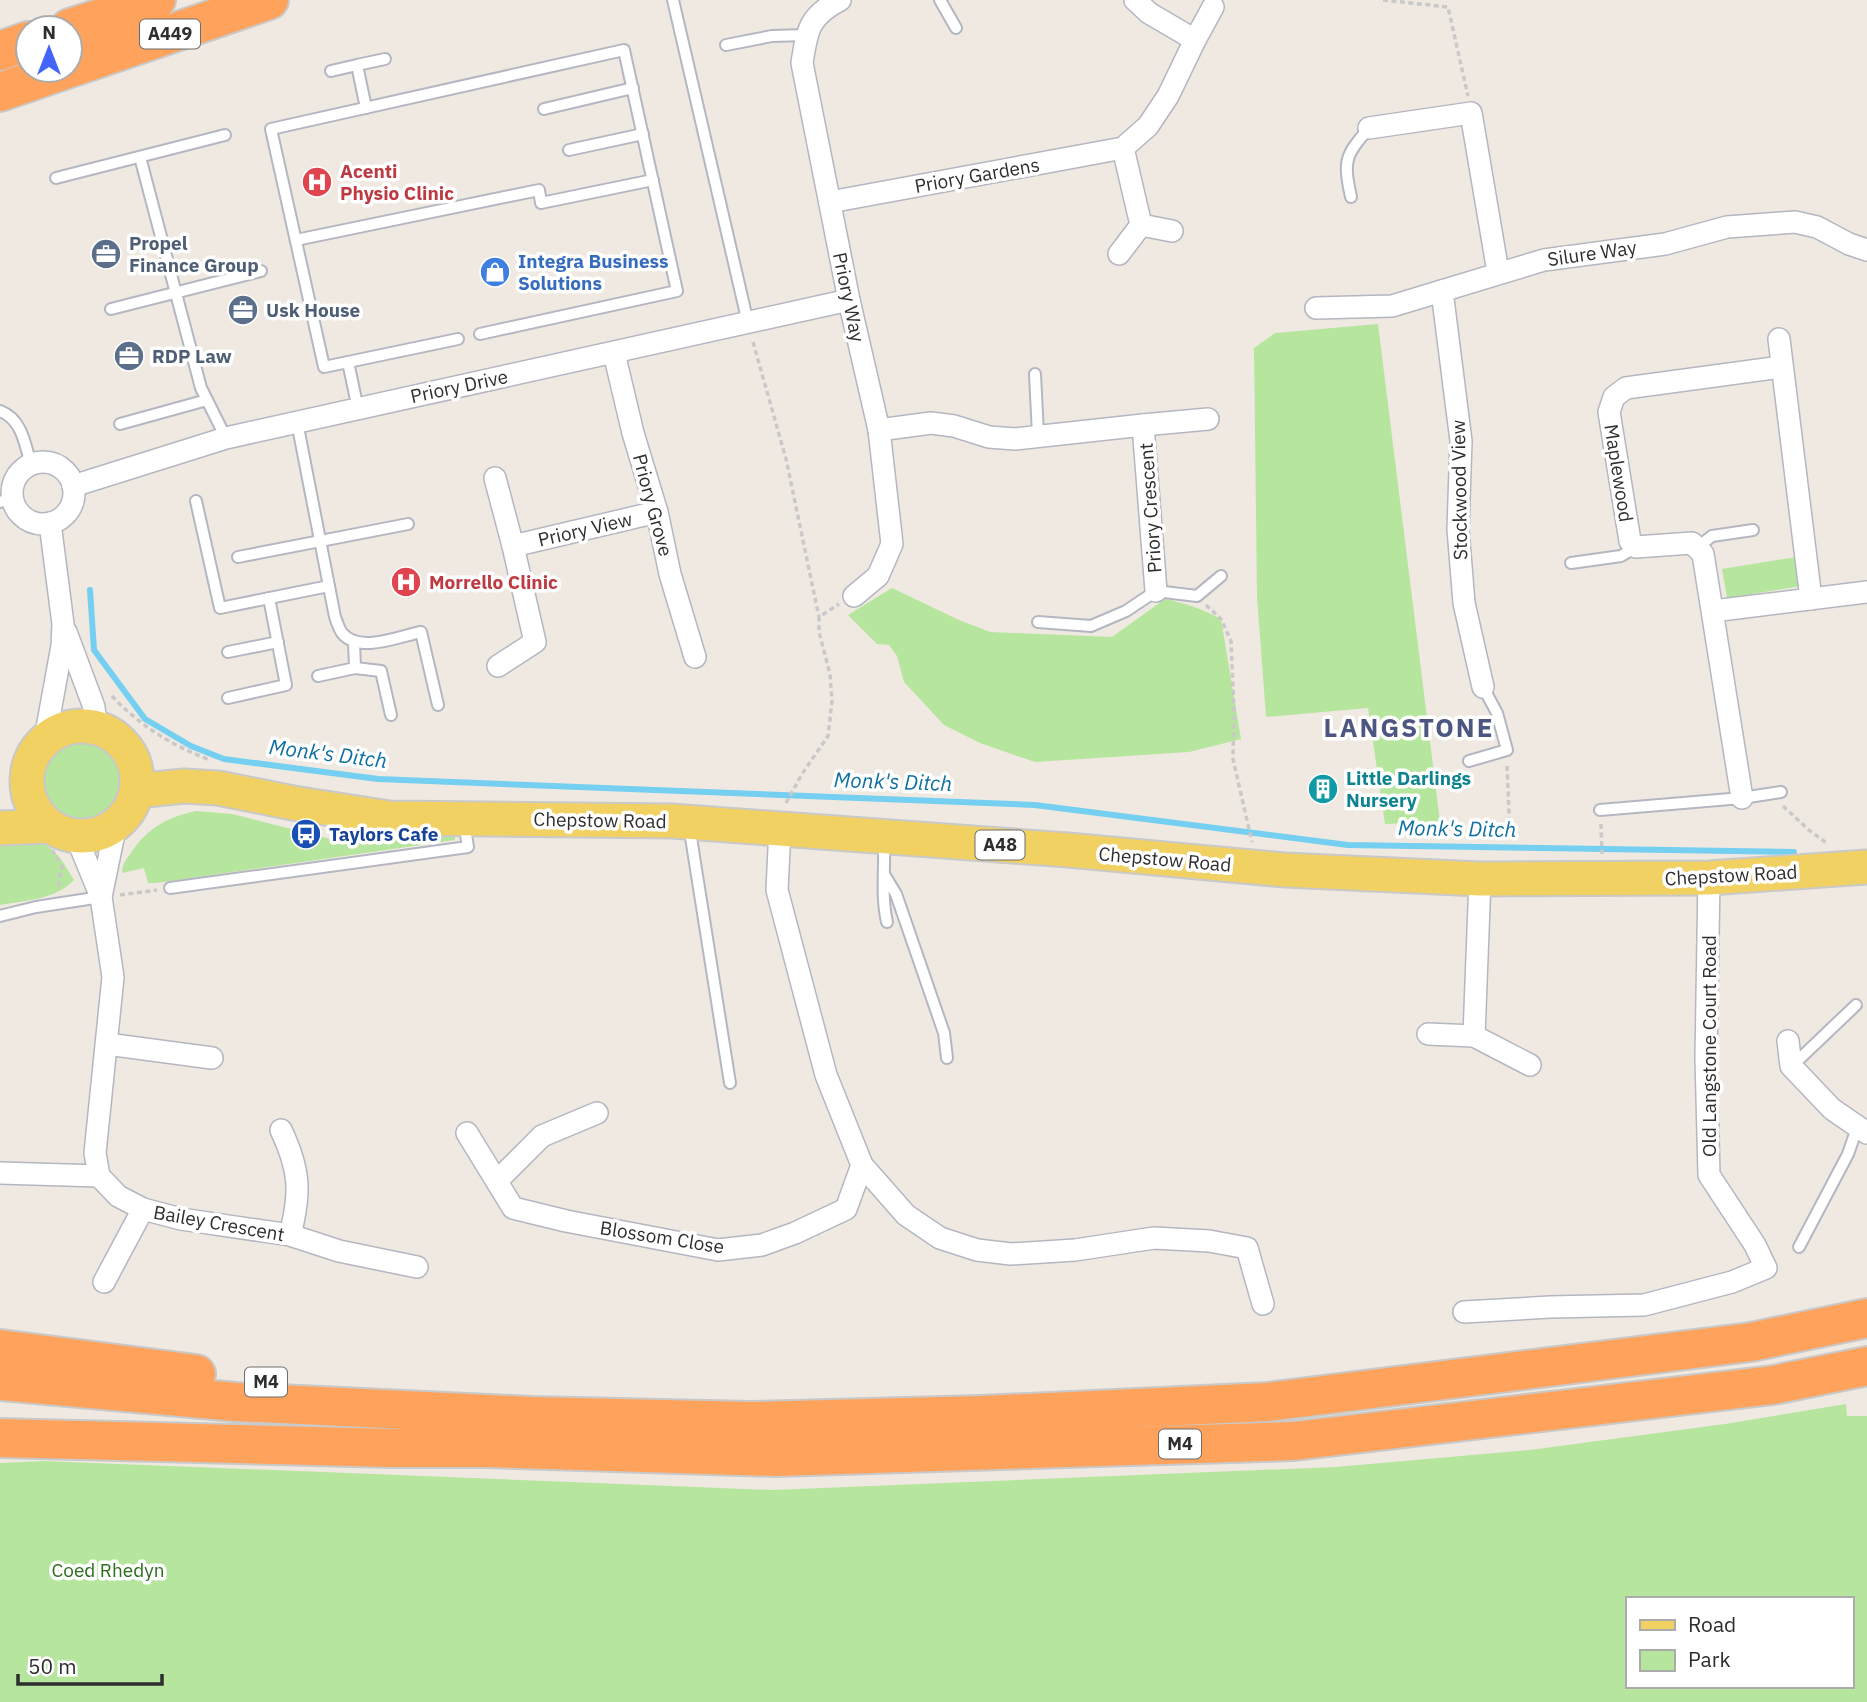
<svg xmlns="http://www.w3.org/2000/svg" width="1867" height="1702" font-family="'IBM Plex Sans',sans-serif">
<style>
.green{fill:#b6e59e;fill-rule:evenodd}
.lines{fill:none;stroke-linecap:round;stroke-linejoin:round}
.stream{stroke:#75cff0;stroke-width:6}
.lane-casing{stroke:#b4b7c1;stroke-width:14}
.street-casing{stroke:#b4b7c1;stroke-width:24}
.primary-casing{stroke:#c9c9c9;stroke-width:37}
.highway-casing{stroke:#c9c9c9;stroke-width:42}
.path{stroke:#c9c9c9;stroke-width:3.5;stroke-dasharray:5 3.5;stroke-linecap:butt}
.lane{stroke:#fff;stroke-width:10}
.street{stroke:#fff;stroke-width:21}
.primary{stroke:#f2d163;stroke-width:33}
.highway{stroke:#ffa35c;stroke-width:38}
.labels{text-anchor:middle;stroke-width:7;stroke-linejoin:round;paint-order:stroke}
.shield{fill:#fff;stroke:#6d6d6d;stroke-width:2}
.shield-label{font-size:18px;font-weight:bold;fill:#2e2e2e}
.health-label{font-size:19px;font-weight:bold;fill:#be3a42;stroke:#fff;text-anchor:start}
.street-label{font-size:19px;fill:#2e2e2e;stroke:#fff}
.service-label{font-size:19px;font-weight:bold;fill:#4e5e75;stroke:#fff;text-anchor:start}
.shop-label{font-size:19px;font-weight:bold;fill:#366cbe;stroke:#fff;text-anchor:start}
.culture-label{font-size:19px;font-weight:bold;fill:#0d838f;stroke:#fff;text-anchor:start}
.transit-label{font-size:19px;font-weight:bold;fill:#164399;stroke:#fff;text-anchor:start}
.park-label{font-size:19px;fill:#2c6e1b;stroke:#fff}
.water-label{font-size:21px;font-style:italic;fill:#0d6fa3;stroke:#fff}
.district-label{font-size:26px;font-weight:bold;letter-spacing:2px;fill:#4d5680;stroke:#fff}
</style>
<rect width="100%" height="100%" fill="#efe9e1"/>
<!-- green -->
<g class="green">
<polygon points="1378,324 1440,822 1385,824 1368,708 1266,717 1257,596 1254,348 1275,333"/>
<polygon points="1796,557 1801,586 1727,598 1722,569"/>
<path d="M892 588 959 620 990 632 1112 637 1165 599C1185 603 1202 609 1221 619L1241 739 1189 752 1035 762 980 743 944 725 904 682 897 656 889 645 877 644 848 615Z"/>
<circle cx="81" cy="779" r="40"/>
<path d="M196 811 232 814 330 839 369 841 455 835V840L156 883H148L144 868 122 873C122 865 126 859 131 853 147 828 168 817 196 811Z"/>
<path d="M0 839C45 840 51 840 74 880 57 899 24 901 0 905Z"/>
<path d="M1846 1404 1847 1416H1867V1702H0V1463L44 1461 773 1490 1336 1467 1530 1450 1725 1424ZM1627 1599H1851V1686H1627Z"/>
</g>
<g class="lines">
<!-- stream -->
<polyline class="stream" points="90,590 94,650 145,719 191,746 224,759 378,779 1035,805 1348,845 1794,852"/>
<!-- lane casing -->
<g class="lane-casing">
<g id="lane">
<polyline points="673,0 748,323"/>
<polyline points="940,0 956,28"/>
<polyline points="726,45 772,36 806,35"/>
<polyline points="357,65 385,59"/>
<polyline points="331,71 357,65 366,108"/>
<polyline points="544,109 633,88"/>
<polyline points="569,150 643,134"/>
<polyline points="140,157 201,388 226,438"/>
<polyline points="56,178 225,135"/>
<path d="M1351 197C1343 160 1345 156 1369 128"/>
<polyline points="296,240 539,190 541,203 653,180"/>
<polyline points="111,309 261,271"/>
<polyline points="348,362 458,339"/>
<polyline points="1035,374 1038,435"/>
<polyline points="358,409 348,362 324,367 271,129 624,50 677,291 480,334"/>
<path d="M0 411C22 419 25 444 31 465"/>
<path d="M297 422 335 617C337 622 339 629 342 633 359 654 400 636 421 632L438 705"/>
<polyline points="120,424 207,400"/>
<polyline points="196,501 220,608 329,586"/>
<polyline points="0,502 13,498"/>
<polyline points="1698,547 1712,536 1753,530"/>
<polyline points="238,557 408,524"/>
<polyline points="1571,563 1621,556 1636,547"/>
<polyline points="1038,622 1091,626 1126,611 1156,591 1197,596 1221,576"/>
<polyline points="228,652 278,642"/>
<polyline points="355,668 381,671 391,715"/>
<polyline points="318,676 355,668 354,642"/>
<polyline points="228,698 286,685 269,598"/>
<polyline points="1469,761 1507,750 1497,713 1483,687"/>
<polyline points="1600,810 1742,798 1781,792"/>
<polyline points="689,825 730,1083"/>
<path d="M884 842C885 869 881 896 887 922"/>
<polyline points="885,876 896,894 944,1033 947,1058"/>
<polyline points="170,888 468,847 464,822"/>
<polyline points="0,916 36,907 101,897"/>
<polyline points="1792,1066 1856,1005"/>
<polyline points="1799,1247 1848,1154 1857,1128"/>
</g>
</g>
<!-- street casing -->
<g class="street-casing">
<g id="street">
<path d="M840 0C809 16 807 30 802 63L849 300 879 430 892 544 878 576 854 596"/>
<polyline points="1195,40 1213,7"/>
<polyline points="1369,128 1471,113 1498,272"/>
<polyline points="830,202 1123,148 1148,126 1168,96 1195,40 1149,13 1135,0"/>
<polyline points="1141,225 1172,231"/>
<polyline points="1119,254 1141,225 1123,148"/>
<polyline points="1442,291 1461,441 1458,529 1464,603 1483,687"/>
<polyline points="1316,308 1392,306 1544,260 1665,244 1727,227 1795,222 1817,227 1849,244 1867,250"/>
<polyline points="1779,339 1811,599"/>
<polyline points="614,353 633,433 657,512 670,574 695,657"/>
<polyline points="1143,425 1208,419"/>
<polyline points="879,430 931,423 954,426 989,437 1015,439 1143,425 1156,591"/>
<circle cx="43" cy="493" r="31"/>
<polyline points="495,478 513,546"/>
<polyline points="73,486 226,438 849,300"/>
<polyline points="1713,611 1867,592"/>
<polyline points="66,632 94,707 96,727"/>
<polyline points="498,666 535,642 513,546 657,512"/>
<polyline points="45,739 62,646 63,624 50,523"/>
<polyline points="1742,798 1703,554 1692,543 1636,547 1630,541 1609,412 1614,397 1626,388 1781,367"/>
<polyline points="780,828 777,890 826,1075 862,1165 906,1215 940,1238 977,1250 1011,1254 1075,1250 1154,1238 1209,1241 1247,1248 1263,1304"/>
<polyline points="76,836 101,897 113,977 95,1153 99,1176 118,1196 143,1209 181,1219 290,1235 339,1251 417,1267"/>
<polyline points="101,897 116,824"/>
<polyline points="1428,1034 1474,1036 1530,1065"/>
<polyline points="1474,1036 1480,879"/>
<polyline points="1788,1041 1791,1066 1832,1109 1867,1133"/>
<polyline points="107,1044 212,1058"/>
<path d="M281 1130C300 1170 301 1192 290 1235"/>
<polyline points="467,1133 513,1208 566,1221 718,1250 762,1245 795,1233 846,1209 862,1165"/>
<polyline points="0,1173 99,1176"/>
<polyline points="497,1181 542,1136 597,1113"/>
<polyline points="104,1282 143,1209"/>
<polyline points="1464,1312 1550,1307 1644,1305 1732,1282 1766,1268 1755,1245 1709,1175 1706,1058 1709,878"/>
</g>
</g>
<!-- primary casing -->
<g class="primary-casing">
<g id="primary">
<circle cx="82" cy="781" r="55"/>
<polyline points="136,791 184,786 218,788 293,803 389,818 672,821 1068,850 1285,870 1480,879 1709,878 1867,867"/>
<polyline points="0,828 50,826"/>
</g>
</g>
<!-- highway casing -->
<g class="highway-casing">
<g id="highway">
<polyline points="70,28 156,0"/>
<polyline points="0,51 28,41"/>
<polyline points="70,68 269,0"/>
<polyline points="0,92 64,70"/>
<polyline points="0,1349 196,1374"/>
<polyline points="0,1381 236,1402 532,1416 751,1421 981,1415 1268,1402 1751,1342 1867,1318"/>
<polyline points="0,1438 393,1448 488,1448 776,1457 1294,1441 1773,1385 1867,1366"/>
</g>
</g>
<!-- path -->
<g class="path">
<polyline points="1383,0 1448,7 1468,96"/>
<polyline points="753,342 786,459 819,617"/>
<polyline points="1206,605 1221,619 1231,641 1234,710 1233,759 1252,842"/>
<path d="M112 696C140 726 173 746 210 760"/>
<polyline points="1507,766 1510,835"/>
<polyline points="786,803 802,774 828,736 832,701 830,674 819,632 819,617 839,604"/>
<polyline points="1783,806 1810,831 1828,844"/>
<polyline points="1601,824 1602,854"/>
<polyline points="52,850 62,867 58,889"/>
<polyline points="120,895 157,890"/>
</g>
<!-- lane -->
<use href="#lane" class="lane"/>
<!-- street -->
<use href="#street" class="street"/>
<!-- primary -->
<use href="#primary" class="primary"/>
<!-- highway -->
<use href="#highway" class="highway"/>
</g>
<!-- icons -->
<defs>
<g id="hospital-disc" transform="scale(1.575)"><circle r="9.5" fill="#e0444e" stroke="#fff"/><path d="M-5-5h3v3.5h4V-5h3V5h-3V1.5h-4V5h-3Z" fill="#fff"/></g>
<g id="office-disc" transform="scale(1.575)"><circle r="9.5" fill="#5c6f8a" stroke="#fff"/><path d="M-6-3h4V-5.5h4V-3h4V5H-6ZM-1-4.5V-3h2v-1.5ZM-6 0V1H6V0Z" fill="#fff"/></g>
<g id="shop-disc" transform="scale(1.575)"><circle r="9.5" fill="#3f7fe0" stroke="#fff"/><path d="M-5-2.5h2.3a2.7 3.5 0 0 1 5.4 0H5L5.5 6h-11ZM-1.5-2.5h3a1.5 2.3 0 0 0-3 0Z" fill="#fff"/></g>
<g id="building-disc" transform="scale(1.575)"><circle r="9.5" fill="#0f9aa8" stroke="#fff"/><path d="M-4-6H4V6H1V3H-1V6H-4ZM-2.5-4.3h1.7v1.8h-1.7ZM.8-4.3h1.7v1.8H.8ZM-2.5-1h1.7V.8h-1.7ZM.8-1h1.7V.8H.8Z" fill="#fff"/></g>
<g id="bus-disc" transform="scale(1.575)"><circle r="9.5" fill="#1a4fb4" stroke="#fff"/><path d="M-5-6H5V4H4V6H2V4H-2V6H-4V4H-5ZM-3.5-4V0h7V-4ZM-3.5 1.2v1.5H-2V1.2ZM2 1.2v1.5H3.5V1.2Z" fill="#fff"/></g>
</defs>
<g fill-rule="evenodd">
<use href="#hospital-disc" x="317" y="182"/>
<use href="#office-disc" x="106" y="254"/>
<use href="#shop-disc" x="495" y="272"/>
<use href="#office-disc" x="243" y="310"/>
<use href="#office-disc" x="129" y="356"/>
<use href="#hospital-disc" x="406" y="582"/>
<use href="#building-disc" x="1323" y="789"/>
<use href="#bus-disc" x="306" y="834"/>
</g>
<g class="labels">
<!-- shield labels -->
<g class="shield">
<rect x="140" y="19.5" width="60" height="29" rx="5"/>
<rect x="975.5" y="830.5" width="49" height="29" rx="5"/>
<rect x="245" y="1367.5" width="42" height="29" rx="5"/>
<rect x="1159" y="1429.5" width="42" height="29" rx="5"/>
</g>
<g class="shield-label">
<text x="170" y="40">A449</text>
<text x="1000" y="851">A48</text>
<text x="266" y="1388">M4</text>
<text x="1180" y="1450">M4</text>
</g>
<!-- health labels -->
<g class="health-label">
<text x="340" y="178">Acenti<tspan x="340" dy="22">Physio Clinic</tspan></text>
<text x="429" y="589">Morrello Clinic</text>
</g>
<!-- street labels -->
<g class="street-label">
<text transform="translate(977 175) rotate(-10)" y="7">Priory Gardens</text>
<text transform="translate(1592 253) rotate(-8)" y="7">Silure Way</text>
<text transform="translate(849 297) rotate(78)" y="7">Priory Way</text>
<text transform="translate(459 386) rotate(-12)" y="7">Priory Drive</text>
<text transform="translate(1619 473) rotate(81)" y="7">Maplewood</text>
<text transform="translate(1459 490) rotate(-91)" y="7">Stockwood View</text>
<text transform="translate(653 505) rotate(75)" y="7">Priory Grove</text>
<text transform="translate(1150 508) rotate(-94)" y="7">Priory Crescent</text>
<text transform="translate(585 529) rotate(-13)" y="7">Priory View</text>
<text transform="translate(600 820) rotate(1)" y="7">Chepstow Road</text>
<text transform="translate(1165 859) rotate(5)" y="7">Chepstow Road</text>
<text transform="translate(1731 875) rotate(-3)" y="7">Chepstow Road</text>
<text transform="translate(1709 1046) rotate(-90)" y="7">Old Langstone Court Road</text>
<text transform="translate(219 1223) rotate(10)" y="7">Bailey Crescent</text>
<text transform="translate(662 1237) rotate(9)" y="7">Blossom Close</text>
</g>
<!-- service labels -->
<g class="service-label">
<text x="129" y="250">Propel<tspan x="129" dy="22">Finance Group</tspan></text>
<text x="266" y="317">Usk House</text>
<text x="152" y="363">RDP Law</text>
</g>
<!-- shop labels -->
<g class="shop-label">
<text x="518" y="268">Integra Business<tspan x="518" dy="22">Solutions</tspan></text>
</g>
<!-- culture labels -->
<g class="culture-label">
<text x="1346" y="785">Little Darlings<tspan x="1346" dy="22">Nursery</tspan></text>
</g>
<!-- transit labels -->
<g class="transit-label">
<text x="329" y="841">Taylors Cafe</text>
</g>
<!-- park labels -->
<g class="park-label">
<text x="108" y="1577">Coed Rhedyn</text>
</g>
<!-- water labels -->
<g class="water-label">
<text transform="translate(328 754) rotate(7)" y="7">Monk's Ditch</text>
<text transform="translate(893 782) rotate(2)" y="7">Monk's Ditch</text>
<text transform="translate(1457 829) rotate(1)" y="7">Monk's Ditch</text>
</g>
<!-- district labels -->
<g class="district-label">
<text x="1409" y="737">LANGSTONE</text>
</g>
</g>
<!-- legend -->
<rect x="1626" y="1597" width="228" height="91" fill="#ffffff" stroke="#ababab" stroke-width="2"/>
<rect x="1640" y="1620" width="35" height="10" fill="#f2d163" stroke="#ababab" stroke-width="2"/>
<text x="1688" y="1632" font-size="21" fill="#2e2e2e">Road</text>
<rect x="1640" y="1650" width="35" height="21" fill="#b6e59e" stroke="#ababab" stroke-width="2"/>
<text x="1688" y="1667" font-size="21" fill="#2e2e2e">Park</text>
<!-- north arrow -->
<g transform="translate(49 49)"><circle r="33" fill="#ffffff" stroke="#ababab" stroke-width="2"/>
<path d="M0-5L12 26L0 18L-12 26Z" fill="#4264fb"/>
<text y="-10" font-size="19" font-weight="bold" text-anchor="middle" fill="#2e2e2e">N</text>
</g>
<!-- scale -->
<path d="M18 1674v10h144v-10" fill="none" stroke="#2e2e2e" stroke-width="3.5"/>
<text x="28" y="1674" font-size="21" fill="#2e2e2e" stroke="#ffffff" stroke-width="5" paint-order="stroke">50 m</text>
</svg>
